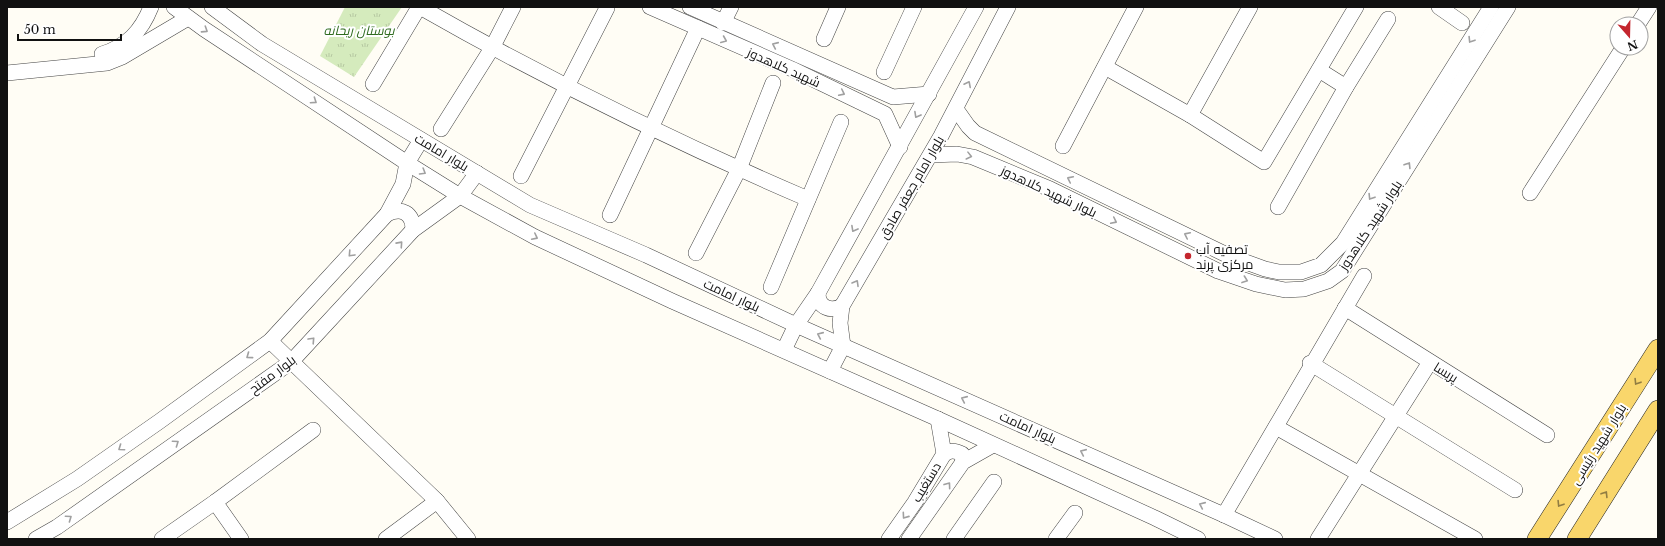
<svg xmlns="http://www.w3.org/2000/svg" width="1665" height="546" font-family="'Libre Baskerville',Cairo,serif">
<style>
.grass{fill:url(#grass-tufts)}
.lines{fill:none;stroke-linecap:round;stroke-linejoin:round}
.minor-casing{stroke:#444;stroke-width:16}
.major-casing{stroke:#222;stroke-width:20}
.minor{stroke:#fff;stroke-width:15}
.major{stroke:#f9d66b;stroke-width:19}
.oneway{stroke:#a0a0a0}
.oneway2{stroke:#917d42}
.poi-dot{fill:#c4262e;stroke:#fff;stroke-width:1.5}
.labels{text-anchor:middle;stroke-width:4;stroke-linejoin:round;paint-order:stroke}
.park-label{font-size:13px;font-style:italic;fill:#2f6b1f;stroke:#fff}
.street-label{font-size:13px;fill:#111;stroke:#fff}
.poi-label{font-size:13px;fill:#111;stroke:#fff;text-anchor:start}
</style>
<defs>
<pattern id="grass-tufts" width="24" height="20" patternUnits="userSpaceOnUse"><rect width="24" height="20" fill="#d5ebbd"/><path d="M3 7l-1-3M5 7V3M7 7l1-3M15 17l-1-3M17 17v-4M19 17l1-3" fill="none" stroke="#b6c8a1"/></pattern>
</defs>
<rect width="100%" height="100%" fill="#fffdf5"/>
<!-- grass -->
<polygon class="grass" points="345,7 402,7 354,77 320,56"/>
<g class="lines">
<!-- minor casing -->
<g class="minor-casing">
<g id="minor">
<polyline points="174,7 204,29 407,163 460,196 535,237 672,301 938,419 1155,518 1198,539"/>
<polyline points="212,7 262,44 530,205 646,255 796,325 1224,515 1275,539"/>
<path d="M420 7C546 79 675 142 808 199"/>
<polyline points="650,7 792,69 885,114 900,147"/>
<polyline points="690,7 893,97 929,94"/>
<polyline points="1439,7 1462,23"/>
<polyline points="723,23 731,7"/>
<polyline points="1638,24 1649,7"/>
<polyline points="824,39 838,7"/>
<path d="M102 54C127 46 141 32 151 7"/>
<polyline points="1105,67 1190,115 1264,162 1356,7"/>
<polyline points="1319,70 1346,87"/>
<polyline points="884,72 914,7"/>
<polyline points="7,73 107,63 122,57 188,18"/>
<polyline points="373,84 419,7"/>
<polyline points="956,109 968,126 975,133 1229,256 1265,269 1279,272 1301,272 1321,265 1343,243 1491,7"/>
<polyline points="1190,115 1250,7"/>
<polyline points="441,129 492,48 513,7"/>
<polyline points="1063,146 1136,7"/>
<polyline points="931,155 957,154 973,157 1050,189 1218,271 1256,284 1285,290 1304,289 1328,281 1342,271 1508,7"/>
<polyline points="521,176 607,8"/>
<polyline points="1530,193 1623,48"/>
<polyline points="1278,207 1346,87 1388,19"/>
<path d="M387 214C402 207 413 213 413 230"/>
<polyline points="610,215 698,28"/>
<polyline points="696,253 739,169 773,83"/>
<polyline points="771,287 841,122"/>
<path d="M818 293C818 308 831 312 842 306"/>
<polyline points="1345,308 1547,435"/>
<polyline points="270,341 437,501 468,539"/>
<polyline points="784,350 796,325 818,293 976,7"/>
<polyline points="1310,363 1515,490"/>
<polyline points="830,371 843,346 840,323 842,306 941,136 1008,7"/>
<polyline points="1276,427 1475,539"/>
<path d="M944 454C950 450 955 450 962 454L963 462"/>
<polyline points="215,502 241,539"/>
<polyline points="1224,515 1364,276"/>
<polyline points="7,522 77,479 160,421 270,341 387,214 403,184 407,163 421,140"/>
<polyline points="36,539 57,527 291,362 413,230 460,196 477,173"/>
<polyline points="162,539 215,502 313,430"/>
<polyline points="386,539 437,501"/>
<polyline points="889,539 915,502 944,454 938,419"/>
<polyline points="909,539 963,462 993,445"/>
<polyline points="954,539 994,482"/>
<polyline points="1056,539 1075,513"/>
<polyline points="1318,539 1430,362"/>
</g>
</g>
<!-- major casing -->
<g class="major-casing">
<g id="major">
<polyline points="1537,539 1658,349"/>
<polyline points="1577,539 1658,410"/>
</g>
</g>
<!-- minor -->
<use href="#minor" class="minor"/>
<!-- major -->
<use href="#major" class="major"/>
</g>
<!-- one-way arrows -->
<defs><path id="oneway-chevron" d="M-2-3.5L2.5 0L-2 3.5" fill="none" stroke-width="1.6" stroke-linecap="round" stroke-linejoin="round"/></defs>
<g class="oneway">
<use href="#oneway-chevron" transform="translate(205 30) rotate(33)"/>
<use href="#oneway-chevron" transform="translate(724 40) rotate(23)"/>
<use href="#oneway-chevron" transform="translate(1471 40) rotate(122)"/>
<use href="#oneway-chevron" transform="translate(775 45) rotate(-156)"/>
<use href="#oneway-chevron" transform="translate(968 84) rotate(-63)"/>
<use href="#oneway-chevron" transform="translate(842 93) rotate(26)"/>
<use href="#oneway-chevron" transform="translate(314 101) rotate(34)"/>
<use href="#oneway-chevron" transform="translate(917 115) rotate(119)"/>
<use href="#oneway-chevron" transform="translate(969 156) rotate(14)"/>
<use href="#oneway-chevron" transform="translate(1408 165) rotate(-58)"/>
<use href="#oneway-chevron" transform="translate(423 172) rotate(31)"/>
<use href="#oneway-chevron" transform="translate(1070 179) rotate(-154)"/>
<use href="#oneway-chevron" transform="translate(1371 197) rotate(122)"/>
<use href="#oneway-chevron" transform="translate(1114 221) rotate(26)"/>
<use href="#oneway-chevron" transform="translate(854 229) rotate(119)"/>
<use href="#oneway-chevron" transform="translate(1187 235) rotate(-154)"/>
<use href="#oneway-chevron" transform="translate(535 237) rotate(27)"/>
<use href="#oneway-chevron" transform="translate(400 244) rotate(-48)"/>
<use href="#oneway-chevron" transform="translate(351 254) rotate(133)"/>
<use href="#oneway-chevron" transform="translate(1245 280) rotate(20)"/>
<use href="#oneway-chevron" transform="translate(856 283) rotate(-60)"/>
<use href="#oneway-chevron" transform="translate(820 335) rotate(-156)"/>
<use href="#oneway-chevron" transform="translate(312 340) rotate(-47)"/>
<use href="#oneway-chevron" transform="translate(249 356) rotate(144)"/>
<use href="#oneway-chevron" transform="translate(964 399) rotate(-156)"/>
<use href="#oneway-chevron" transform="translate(176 443) rotate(-35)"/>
<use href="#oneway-chevron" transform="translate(121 448) rotate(145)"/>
<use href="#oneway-chevron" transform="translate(1083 452) rotate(-156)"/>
<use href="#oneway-chevron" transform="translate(948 485) rotate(-54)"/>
<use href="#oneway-chevron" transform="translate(1202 505) rotate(-156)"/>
<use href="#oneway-chevron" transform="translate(905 516) rotate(125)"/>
<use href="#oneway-chevron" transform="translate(69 518) rotate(-35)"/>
</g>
<g class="oneway2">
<use href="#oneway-chevron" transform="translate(1637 382) rotate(122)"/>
<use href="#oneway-chevron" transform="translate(1605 494) rotate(-58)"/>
<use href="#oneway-chevron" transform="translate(1560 504) rotate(122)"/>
</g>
<!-- markers -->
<circle class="poi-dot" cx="1188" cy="256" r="4"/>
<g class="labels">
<!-- park labels -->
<g class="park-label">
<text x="359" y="35">بوستان ریحانه</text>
</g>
<!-- street labels -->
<g class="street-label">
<text transform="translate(784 67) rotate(24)" y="5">شهید کلاهدوز</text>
<text transform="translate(442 152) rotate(31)" y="5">بلوار امامت</text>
<text transform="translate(911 187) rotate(-60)" y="5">بلوار امام جعفر صادق</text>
<text transform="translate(1049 191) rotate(25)" y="5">بلوار شهید کلاهدوز</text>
<text transform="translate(1370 225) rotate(-57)" y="5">بلوار شهید کلاهدوز</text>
<text transform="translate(732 295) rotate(25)" y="5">بلوار امامت</text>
<text transform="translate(1446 372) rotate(32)" y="5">پریسا</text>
<text transform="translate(272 374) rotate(-37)" y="5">بلوار مفتح</text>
<text transform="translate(1028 427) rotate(24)" y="5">بلوار امامت</text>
<text transform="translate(1598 444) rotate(-58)" y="5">بلوار شهید رئیسی</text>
<text transform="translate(926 482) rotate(-59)" y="5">دستغیب</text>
</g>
<!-- poi labels -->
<g class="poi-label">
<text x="1196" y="254">تصفیه آب<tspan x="1196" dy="15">مرکزی پرند</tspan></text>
</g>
</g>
<!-- border -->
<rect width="1665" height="546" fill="none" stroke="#111111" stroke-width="16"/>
<!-- north arrow -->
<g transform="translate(1629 36) rotate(160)"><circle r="19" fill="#ffffff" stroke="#a0a0a0"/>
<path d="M0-3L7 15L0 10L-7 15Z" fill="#c4262e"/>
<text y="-6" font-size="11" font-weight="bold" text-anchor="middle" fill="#111111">N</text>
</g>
<!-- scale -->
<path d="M18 34v6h103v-6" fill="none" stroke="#111111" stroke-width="2"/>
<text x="24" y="34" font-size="12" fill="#111111" stroke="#ffffff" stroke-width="3" paint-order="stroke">50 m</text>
</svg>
